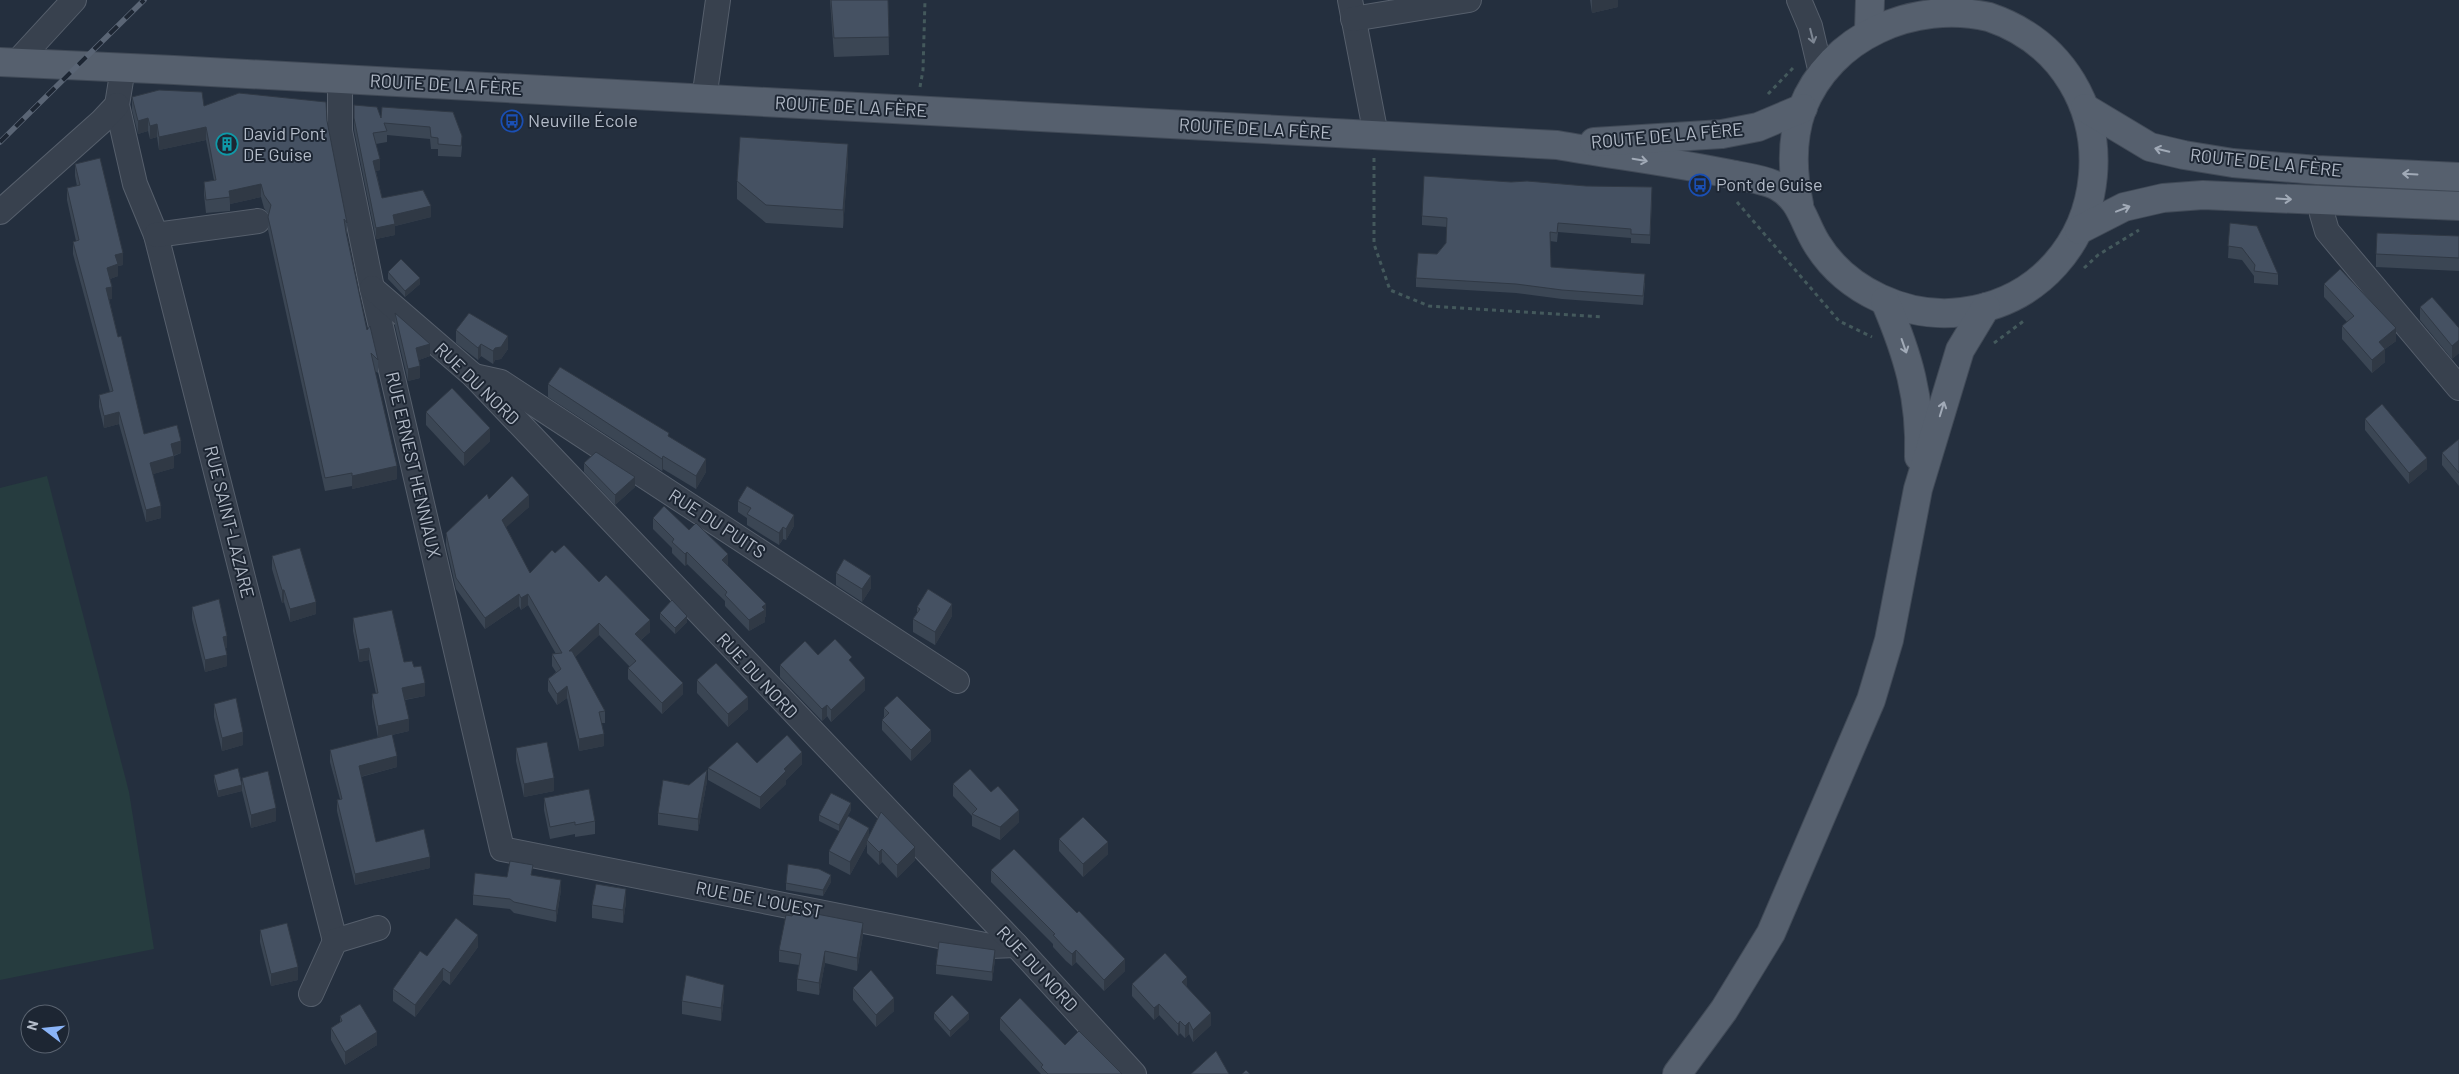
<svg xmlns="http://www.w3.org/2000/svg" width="2459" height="1074" font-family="Barlow,sans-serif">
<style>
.green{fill:#263c3f}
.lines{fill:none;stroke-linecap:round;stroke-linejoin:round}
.minor-casing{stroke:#565f6c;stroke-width:26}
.major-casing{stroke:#414a57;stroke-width:30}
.path{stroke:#44595c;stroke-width:3;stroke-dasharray:4 4;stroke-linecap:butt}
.minor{stroke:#38414e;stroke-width:24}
.major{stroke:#56606e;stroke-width:28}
.rail-casing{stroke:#5a6575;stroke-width:5.5}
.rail{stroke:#1d2633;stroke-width:4;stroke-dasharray:11;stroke-linecap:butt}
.wall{fill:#3b4654}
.shaded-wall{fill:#303945}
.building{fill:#455162;stroke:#303945}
.oneway{stroke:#7c8592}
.oneway2{stroke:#a1aab7}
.labels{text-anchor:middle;stroke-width:4;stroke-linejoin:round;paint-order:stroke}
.street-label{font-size:18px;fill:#b4bcc9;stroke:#1d2633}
.poi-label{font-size:18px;fill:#b4bcc9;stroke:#1d2633;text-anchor:start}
</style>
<rect width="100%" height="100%" fill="#242f3e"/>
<!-- green -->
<polygon class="green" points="47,476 129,792 154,949 0,980 0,488"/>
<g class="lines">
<!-- minor casing -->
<g class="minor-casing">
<g id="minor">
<polyline points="1350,0 1376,135"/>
<polyline points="1799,0 1810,26 1821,73"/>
<polyline points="1353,19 1469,0"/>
<polyline points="16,63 74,0"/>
<polyline points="123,68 117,105 135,184 156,235 335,941"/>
<polyline points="340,79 340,131 372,288 502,849 990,946 1016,945"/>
<polyline points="704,99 718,0"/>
<polyline points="2324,201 2322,214 2327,231 2459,388"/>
<polyline points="0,212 102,121 117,105"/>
<polyline points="156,235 258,221"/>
<polyline points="372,288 474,376 1016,945 1134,1074"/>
<polyline points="474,376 501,382 957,681"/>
<polyline points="311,994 335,941 378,928"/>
</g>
</g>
<!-- major casing -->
<g class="major-casing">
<g id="major">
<polyline points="1869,30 1870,0"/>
<path d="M0 62 174 70 1557 145C1615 155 1673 162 1730 174 1744 177 1764 179 1777 186 1802 200 1803 222 1817 244 1846 291 1907 319 1962 312 2122 291 2142 69 1989 17 1914 0 1830 36 1802 109 1791 140 1792 172 1799 204"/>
<polyline points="2085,108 2150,147 2184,155 2233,163 2317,170 2459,177"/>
<polyline points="1594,142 1722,134 1758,127 1803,108"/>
<polyline points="2079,230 2124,207 2163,198 2203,195 2459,206"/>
<path d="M1885 301C1908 355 1921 398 1919 457"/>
<polyline points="1677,1074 1724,1010 1771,933 1871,700 1889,640 1918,489 1960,350 1986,307"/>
</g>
</g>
<!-- path -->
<g class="path">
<polyline points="920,87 923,70 925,0"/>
<polyline points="1768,94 1793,68"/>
<polyline points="1374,158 1374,244 1390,290 1429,306 1602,317"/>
<polyline points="1737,202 1839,321 1872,337"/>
<polyline points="2084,268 2098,255 2139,230"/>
<polyline points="1994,343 2025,320"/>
</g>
<!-- minor -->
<use href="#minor" class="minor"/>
<!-- major -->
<use href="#major" class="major"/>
<!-- rail casing -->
<g class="rail-casing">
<polyline id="rail" points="0,142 144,0"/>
</g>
<!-- rail -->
<use href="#rail" class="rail"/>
</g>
<!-- wall -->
<g class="wall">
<polygon points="830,0 888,0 889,55 834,57"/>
<polygon points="1590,0 1618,0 1618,7 1592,13"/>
<polygon points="132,97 327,121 347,223 347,236 347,235 367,330 378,360 378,373 375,371 397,479 352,489 352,486 325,491 271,244 268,230 269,215 264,208 261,197 230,204 230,211 206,213 204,195 204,182 214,180 206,140 159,150 157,137 150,139 148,131 138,134 132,110"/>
<polygon points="354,105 381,118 453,112 462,147 461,157 438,156 438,149 431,149 430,139 387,135 387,142 376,144 380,170 376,171 382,198 431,217 395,226 395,235 376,239 354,130"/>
<polygon points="848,162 843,228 766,223 737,199 737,181"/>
<polygon points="75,164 123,265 118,266 118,276 110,279 112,299 109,299 118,337 144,434 181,453 174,456 174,468 153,474 161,518 146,522 119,424 104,428 99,407 99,395 110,392 73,254 73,242 76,241 67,200 67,188 77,186 75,176"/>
<polygon points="1652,196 1650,244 1631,243 1631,238 1558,232 1557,242 1550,241 1551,267 1645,283 1643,305 1562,299 1516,293 1416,287 1416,278 1446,243 1447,227 1422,225 1422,216"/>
<polygon points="2230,223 2278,274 2278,285 2254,283 2254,276 2242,260 2228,258"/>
<polygon points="2459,236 2459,271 2376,267 2376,254"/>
<polygon points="388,272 420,284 405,297 388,279"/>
<polygon points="2324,284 2396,341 2385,349 2385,362 2372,373 2342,339 2342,326 2347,322 2324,297"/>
<polygon points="2420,307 2459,328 2459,353 2452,359 2420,320"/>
<polygon points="395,313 430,356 419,360 420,378 408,381 395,326"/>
<polygon points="456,330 508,349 501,359 495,360 493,364 481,356 478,360 456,343"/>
<polygon points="548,384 669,437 706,472 696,489 663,469 662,471 548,397"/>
<polygon points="426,412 490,441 464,466 426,425"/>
<polygon points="2365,419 2427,469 2409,484 2365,430"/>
<polygon points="2459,439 2459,486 2442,465 2442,453"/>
<polygon points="584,463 635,487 615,505 584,472"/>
<polygon points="489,499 529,507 506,527 530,573 555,553 599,582 650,632 641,640 683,694 662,714 628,679 628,668 630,667 599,635 575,657 605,711 605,723 601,723 604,746 579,751 567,698 557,705 548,691 548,679 556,672 552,666 552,654 556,654 528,605 521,610 519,606 485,629 456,589 446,545 446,533"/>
<polygon points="738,501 794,526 786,540 783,539 779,545 747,525 747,518 738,512"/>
<polygon points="653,518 728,566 766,616 765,617 765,622 749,631 725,606 725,601 687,564 685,566 672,553 672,548 653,529"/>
<polygon points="272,556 316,614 290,622 284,602 282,603 272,569"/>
<polygon points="836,573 871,588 862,602 836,585"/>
<polygon points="192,607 227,648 225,648 227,666 205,672 192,619"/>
<polygon points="917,607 952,616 935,645 913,632 913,619 917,613"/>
<polygon points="660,613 687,622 675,634 660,619"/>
<polygon points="353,618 404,662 414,667 425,696 405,700 409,731 392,735 397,767 361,777 376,842 430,868 355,885 337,811 337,800 340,799 330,762 330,750 378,738 372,707 372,694 376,694 369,660 359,662 353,631"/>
<polygon points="852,664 865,690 831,722 827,716 822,721 780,677 780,665"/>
<polygon points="697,680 748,709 728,727 697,693"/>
<polygon points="214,704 243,745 222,751 214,717"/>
<polygon points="884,708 931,741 911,761 882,730 882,720 884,717"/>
<polygon points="516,748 554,791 524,797 516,761"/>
<polygon points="757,763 802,764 786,780 786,784 760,809 708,780 708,768"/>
<polygon points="214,775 242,785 242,778 276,821 251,828 242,791 218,797 214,781"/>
<polygon points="707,781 698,831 658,825 658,813 689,785"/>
<polygon points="953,784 1019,822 1000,840 972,826 972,816 953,796"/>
<polygon points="544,798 595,821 595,834 575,837 575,834 550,839 544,810"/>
<polygon points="851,810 839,831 819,821 819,815"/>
<polygon points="869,837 915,860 897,878 882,862 879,865 867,853 867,844 850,875 829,864 829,851"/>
<polygon points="1059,839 1108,854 1083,877 1059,851"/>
<polygon points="991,870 1125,971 1104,991 1076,962 1072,966 1066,961 1053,947 1053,944 991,882"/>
<polygon points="533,875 561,890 556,922 514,913 510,909 473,905 473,895 507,877"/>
<polygon points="831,882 823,896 786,890 786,883"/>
<polygon points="626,902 623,923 592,918 592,905"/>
<polygon points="260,930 298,980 271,986 260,942"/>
<polygon points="863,935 857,971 825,963 819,995 797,991 797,979 799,965 779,962 779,950"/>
<polygon points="478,947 450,985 443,980 415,1017 393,1001 393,989 427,956"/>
<polygon points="995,960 992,981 936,974 936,965"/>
<polygon points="1132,984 1187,987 1211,1025 1193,1042 1189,1034 1185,1038 1180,1033 1178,1036 1159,1015 1154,1020 1132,996"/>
<polygon points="853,988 894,1011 876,1027 853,1000"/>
<polygon points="724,998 721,1021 682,1014 682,1001"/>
<polygon points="934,1013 969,1019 950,1037 934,1019"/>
<polygon points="340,1016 377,1045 345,1065 331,1040 331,1028 340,1022"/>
<polygon points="1000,1018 1065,1045 1122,1074 1041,1074 1000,1030"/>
</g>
<!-- shaded-wall -->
<g class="shaded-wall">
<polygon points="1592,0 1618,0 1618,7 1592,13"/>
<polygon points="148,118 148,131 138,134 138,121"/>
<polygon points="157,124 157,137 150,139 150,126"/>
<polygon points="206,127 206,140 159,150 159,137"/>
<polygon points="848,144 848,162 843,228 843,210"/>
<polygon points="380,159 380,170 373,172 373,161"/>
<polygon points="261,184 261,197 230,204 229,191"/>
<polygon points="431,206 431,217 395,226 395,235 376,239 376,228 393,215"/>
<polygon points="123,253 123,265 118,266 118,276 107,280 107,268 115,255"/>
<polygon points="420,278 420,284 405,297 405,291"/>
<polygon points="112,287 112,299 106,300 106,288"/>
<polygon points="2396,328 2396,341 2385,349 2385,362 2372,373 2372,360 2379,342"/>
<polygon points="508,336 508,349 501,359 495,360 493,364 493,351 495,348"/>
<polygon points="2459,340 2459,353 2452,359 2452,346"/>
<polygon points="430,344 430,356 416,361 416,348"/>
<polygon points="481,344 481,356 478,360 478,348"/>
<polygon points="420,366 420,378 408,381 408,369"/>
<polygon points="119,412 119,424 104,428 104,416"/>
<polygon points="490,428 490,441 464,466 464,453"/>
<polygon points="181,441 181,453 171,456 171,444"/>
<polygon points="174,456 174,468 150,475 150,463"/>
<polygon points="663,456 663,469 662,471 662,459"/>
<polygon points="2427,458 2427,469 2409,484 2409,473"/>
<polygon points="706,459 706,472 696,489 696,476"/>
<polygon points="397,466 397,479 352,489 352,476"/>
<polygon points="635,477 635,487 615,505 615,495"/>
<polygon points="529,495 529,507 502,531 502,520"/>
<polygon points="161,506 161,518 146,522 146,510"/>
<polygon points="794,515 794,526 786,540 786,529"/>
<polygon points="783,527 783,539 779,545 779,533"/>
<polygon points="687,552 687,564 685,566 685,554"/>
<polygon points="728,554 728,566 722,560"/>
<polygon points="871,576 871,588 862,602 862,589"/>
<polygon points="282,590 284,590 284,602 282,603"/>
<polygon points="519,594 519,606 485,629 485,618"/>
<polygon points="528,594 528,605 521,610 521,598"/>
<polygon points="316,602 316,614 290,622 290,609"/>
<polygon points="766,604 766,616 765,617 765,622 749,631 749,620"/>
<polygon points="952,604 952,616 935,645 935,632"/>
<polygon points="687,616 687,622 675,634 675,628"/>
<polygon points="650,620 650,632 635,645 635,634"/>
<polygon points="599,623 599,635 569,663 569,651"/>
<polygon points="227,636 227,648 223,649 223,637"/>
<polygon points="369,648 369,660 359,662 359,650"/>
<polygon points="227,655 227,666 205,672 205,660"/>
<polygon points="865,678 865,690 831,722 831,710"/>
<polygon points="425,683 425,696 402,700 402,688"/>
<polygon points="683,683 683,694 662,714 662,703"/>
<polygon points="567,686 567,698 557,705 557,694"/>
<polygon points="748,697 748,709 728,727 728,714"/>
<polygon points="827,705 827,716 822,721 822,709"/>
<polygon points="409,719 409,731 378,738 378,726"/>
<polygon points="931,730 931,741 911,761 911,750"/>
<polygon points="243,732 243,745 222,751 222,738"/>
<polygon points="604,734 604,746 579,751 579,739"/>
<polygon points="802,752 802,764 786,780 786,784 760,809 760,797 784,769"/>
<polygon points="397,756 397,767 359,777 359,766"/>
<polygon points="707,770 707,781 698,831 698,819"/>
<polygon points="554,778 554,791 524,797 524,784"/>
<polygon points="242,785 242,791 218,797 218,791"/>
<polygon points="851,803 851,810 839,831 839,825"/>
<polygon points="276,808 276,821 251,828 251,815"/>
<polygon points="1019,810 1019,822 1000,840 1000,827"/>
<polygon points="869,828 869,841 867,840 867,844 850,875 850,862"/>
<polygon points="1108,842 1108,854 1083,877 1083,864"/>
<polygon points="915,847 915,860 897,878 897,865"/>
<polygon points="882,849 882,862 879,865 879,852"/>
<polygon points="430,857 430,868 355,885 355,874"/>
<polygon points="831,875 831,882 823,896 823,890"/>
<polygon points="561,880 561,890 556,922 556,911"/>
<polygon points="626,889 626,902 623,923 623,910"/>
<polygon points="863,923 863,935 857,971 857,958"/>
<polygon points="478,935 478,947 450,985 450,973"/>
<polygon points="995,950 995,960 992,981 992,972"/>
<polygon points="1076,950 1076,962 1072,966 1072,954"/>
<polygon points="825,951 825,963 819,995 819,983"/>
<polygon points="1125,959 1125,971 1104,991 1104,980"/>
<polygon points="298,967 298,980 271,986 271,974"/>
<polygon points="443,968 443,980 415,1017 415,1005"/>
<polygon points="1187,977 1187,988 1182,982"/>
<polygon points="724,985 724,998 721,1021 721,1008"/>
<polygon points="894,998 894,1011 876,1027 876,1015"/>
<polygon points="1159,1004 1159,1015 1154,1020 1154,1008"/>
<polygon points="969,1013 969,1019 950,1037 950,1031"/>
<polygon points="1211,1013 1211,1025 1193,1042 1193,1030"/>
<polygon points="1180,1021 1180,1033 1178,1036 1178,1024"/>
<polygon points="1189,1022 1189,1034 1185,1038 1185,1026"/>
<polygon points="377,1032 377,1045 345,1065 345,1052"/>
</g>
<!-- building -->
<g class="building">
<polygon points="831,0 888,0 889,37 834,38"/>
<polygon points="159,90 202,92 204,106 239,93 326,102 327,121 347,223 344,219 346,232 367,330 370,326 378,360 371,353 397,466 352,476 352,473 325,478 271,230 268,217 271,205 264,195 261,184 229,191 230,197 206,200 204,182 216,180 206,127 159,137 157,124 150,126 148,118 138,121 132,97"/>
<polygon points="354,105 377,107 381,118 382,107 453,112 462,136 461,146 438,144 438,138 431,137 430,127 384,123 387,131 373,133 380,159 373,161 382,198 423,190 431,206 393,215 395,224 376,228 354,118"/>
<polygon points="740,137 848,144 843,210 766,205 737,181"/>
<polygon points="100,158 123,253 115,255 118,264 107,268 112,287 106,288 118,337 121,336 144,434 177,425 181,441 171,444 174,456 150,463 161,506 146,510 119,412 104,416 99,395 113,391 73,242 79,240 67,188 80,185 75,164"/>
<polygon points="1424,176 1511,182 1527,181 1586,186 1652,187 1650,235 1631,234 1631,229 1558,223 1557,233 1550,232 1551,267 1645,274 1643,296 1562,290 1516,284 1416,278 1418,253 1437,254 1446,243 1447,218 1422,216"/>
<polygon points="2230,223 2257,226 2278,274 2254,271 2255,265 2242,248 2228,246"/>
<polygon points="2377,233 2459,236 2459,258 2376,254"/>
<polygon points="401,259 420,278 405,291 388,272"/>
<polygon points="2340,269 2396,328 2379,342 2385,349 2372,360 2342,326 2354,316 2324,284"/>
<polygon points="2432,297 2459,328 2459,340 2452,346 2420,307"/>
<polygon points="395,313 430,344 416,348 420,366 408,369"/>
<polygon points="469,313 508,336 501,347 495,348 493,351 481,344 478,348 456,330"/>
<polygon points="560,367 669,433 668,436 706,459 696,476 663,456 662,459 548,384"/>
<polygon points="452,388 490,428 464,453 426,412"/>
<polygon points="2382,404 2427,458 2409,473 2365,419"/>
<polygon points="2459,439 2459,473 2442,453"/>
<polygon points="596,452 635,477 615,495 584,463"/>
<polygon points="512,476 529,495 502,520 530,573 552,550 555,553 564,545 599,582 606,575 650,620 635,634 683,683 662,703 628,668 636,661 599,623 569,651 572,651 605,711 599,712 604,734 579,739 567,686 557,694 548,679 561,669 552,654 562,653 528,594 521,598 519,594 485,618 456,578 446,533 487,494 489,499"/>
<polygon points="747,486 794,515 786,529 783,527 779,533 747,514 751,508 738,501"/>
<polygon points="664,506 689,530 696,523 728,554 722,560 766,604 762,607 765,610 749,620 725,595 727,592 687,552 685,554 672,542 674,539 653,518"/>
<polygon points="300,548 316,602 290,609 284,590 282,590 272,556"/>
<polygon points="844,559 871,576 862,589 836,573"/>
<polygon points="928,589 952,604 935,632 913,619 920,609 917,607"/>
<polygon points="219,599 227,636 223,637 227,655 205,660 192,607"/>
<polygon points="672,600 687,616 675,628 660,613"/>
<polygon points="392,610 404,662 412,661 414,667 421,666 425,683 402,688 409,719 378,726 372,694 378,693 369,648 359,650 353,618"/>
<polygon points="835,639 852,657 849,660 865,678 831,710 827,705 822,709 780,665 805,641 818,655"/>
<polygon points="716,663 748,697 728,714 697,680"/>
<polygon points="897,696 931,730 911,750 882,720 889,713 884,708"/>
<polygon points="236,698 243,732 222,738 214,704"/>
<polygon points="392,734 397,756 359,766 376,842 424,829 430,857 355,874 337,800 342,799 330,750"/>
<polygon points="787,735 802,752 784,769 786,771 760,797 708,768 737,742 757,763"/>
<polygon points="547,742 554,778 524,784 516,748"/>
<polygon points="238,768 242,785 218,791 214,775"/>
<polygon points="970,769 991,792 998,786 1019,810 1000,827 972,814 977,809 953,784"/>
<polygon points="707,770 698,819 658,813 663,780 689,785"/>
<polygon points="268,771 276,808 251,815 242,778"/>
<polygon points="589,789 595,821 575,825 575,822 550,827 544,798"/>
<polygon points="831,793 851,803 839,825 819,815"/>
<polygon points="881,812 915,847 897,865 882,849 879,852 867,840"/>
<polygon points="848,816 869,828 850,862 829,851"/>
<polygon points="1083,817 1108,842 1083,864 1059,839"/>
<polygon points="1014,849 1077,913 1079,911 1125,959 1104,980 1076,950 1072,954 1066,949 1053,935 1055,934 991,870"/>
<polygon points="510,861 533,865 531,875 561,880 556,911 514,902 510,899 473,895 475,873 507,877"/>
<polygon points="788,864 819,869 831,875 823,890 786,883"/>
<polygon points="596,884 626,889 623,910 592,905"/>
<polygon points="796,910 863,923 857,958 825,951 819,983 797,979 801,954 779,950 786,915 792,916"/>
<polygon points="456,918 478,935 450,973 443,968 415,1005 393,989 420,951 427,956"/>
<polygon points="287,923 298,967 271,974 260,930"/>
<polygon points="939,942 995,950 992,972 936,965"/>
<polygon points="1165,953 1187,977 1182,982 1211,1013 1193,1030 1189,1022 1185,1026 1180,1021 1178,1024 1159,1004 1154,1008 1132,984"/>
<polygon points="871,970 894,998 876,1015 853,988"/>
<polygon points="686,975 724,985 721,1008 682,1001"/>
<polygon points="952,995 969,1013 950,1031 934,1013"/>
<polygon points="1020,998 1065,1045 1079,1031 1122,1074 1048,1074 1041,1067 1043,1065 1000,1018"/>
<polygon points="360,1004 377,1032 345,1052 331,1028 342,1021 340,1016"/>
<polygon points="1216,1051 1229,1074 1191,1074"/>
<polygon points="1246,1070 1250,1074 1242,1074"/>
</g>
<!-- one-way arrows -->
<defs><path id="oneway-shaft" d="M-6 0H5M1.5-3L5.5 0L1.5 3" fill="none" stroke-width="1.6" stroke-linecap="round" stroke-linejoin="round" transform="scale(1.25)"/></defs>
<use class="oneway" href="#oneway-shaft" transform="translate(1812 36) rotate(76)"/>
<g class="oneway2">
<use href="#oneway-shaft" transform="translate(2162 150) rotate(-167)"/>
<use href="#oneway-shaft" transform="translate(1640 160) rotate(10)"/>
<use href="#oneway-shaft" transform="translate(2410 174) rotate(-177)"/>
<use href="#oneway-shaft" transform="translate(2284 199) rotate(3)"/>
<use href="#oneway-shaft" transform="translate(2123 209) rotate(-21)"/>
<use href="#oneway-shaft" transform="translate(1904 346) rotate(71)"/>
<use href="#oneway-shaft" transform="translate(1942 409) rotate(-73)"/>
</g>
<!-- icons -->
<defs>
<g id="bus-ring" transform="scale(1.125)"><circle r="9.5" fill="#1d2633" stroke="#1a4fb4" stroke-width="1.5"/><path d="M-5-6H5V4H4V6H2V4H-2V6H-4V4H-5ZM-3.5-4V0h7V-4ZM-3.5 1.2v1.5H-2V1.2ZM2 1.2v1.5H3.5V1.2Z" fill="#1a4fb4"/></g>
<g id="building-ring" transform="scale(1.125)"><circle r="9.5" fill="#1d2633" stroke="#0f9aa8" stroke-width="1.5"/><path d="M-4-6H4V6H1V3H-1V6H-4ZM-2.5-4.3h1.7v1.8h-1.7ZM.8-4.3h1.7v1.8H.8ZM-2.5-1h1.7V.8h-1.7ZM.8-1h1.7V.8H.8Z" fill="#0f9aa8"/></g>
</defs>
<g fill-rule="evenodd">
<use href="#bus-ring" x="512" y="121"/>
<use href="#building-ring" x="227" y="144"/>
<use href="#bus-ring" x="1700" y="185"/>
</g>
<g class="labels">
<!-- street labels -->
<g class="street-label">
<text transform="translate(446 85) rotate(3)" y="6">ROUTE DE LA FÈRE</text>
<text transform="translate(851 107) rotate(3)" y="6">ROUTE DE LA FÈRE</text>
<text transform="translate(1255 129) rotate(3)" y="6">ROUTE DE LA FÈRE</text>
<text transform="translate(1667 136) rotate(-5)" y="6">ROUTE DE LA FÈRE</text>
<text transform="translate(2266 163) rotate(6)" y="6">ROUTE DE LA FÈRE</text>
<text transform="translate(477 384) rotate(44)" y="6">RUE DU NORD</text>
<text transform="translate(413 465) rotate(77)" y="6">RUE ERNEST HENNIAUX</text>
<text transform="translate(229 522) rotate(76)" y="6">RUE SAINT-LAZARE</text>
<text transform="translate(717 524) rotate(33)" y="6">RUE DU PUITS</text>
<text transform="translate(757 676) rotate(47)" y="6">RUE DU NORD</text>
<text transform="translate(759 900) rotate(11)" y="6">RUE DE L'OUEST</text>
<text transform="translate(1037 969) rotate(47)" y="6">RUE DU NORD</text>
</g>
<!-- poi labels -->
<g class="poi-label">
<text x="528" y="127">Neuville École</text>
<text x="243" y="140">David Pont<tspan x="243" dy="21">DE Guise</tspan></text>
<text x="1716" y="191">Pont de Guise</text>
</g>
</g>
<!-- north arrow -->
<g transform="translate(45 1029) rotate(286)"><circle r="24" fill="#1d2633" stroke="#59626f"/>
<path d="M0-4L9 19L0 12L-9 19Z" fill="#8ab4f8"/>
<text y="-8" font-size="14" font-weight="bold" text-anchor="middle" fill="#b4bcc9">N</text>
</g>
</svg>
